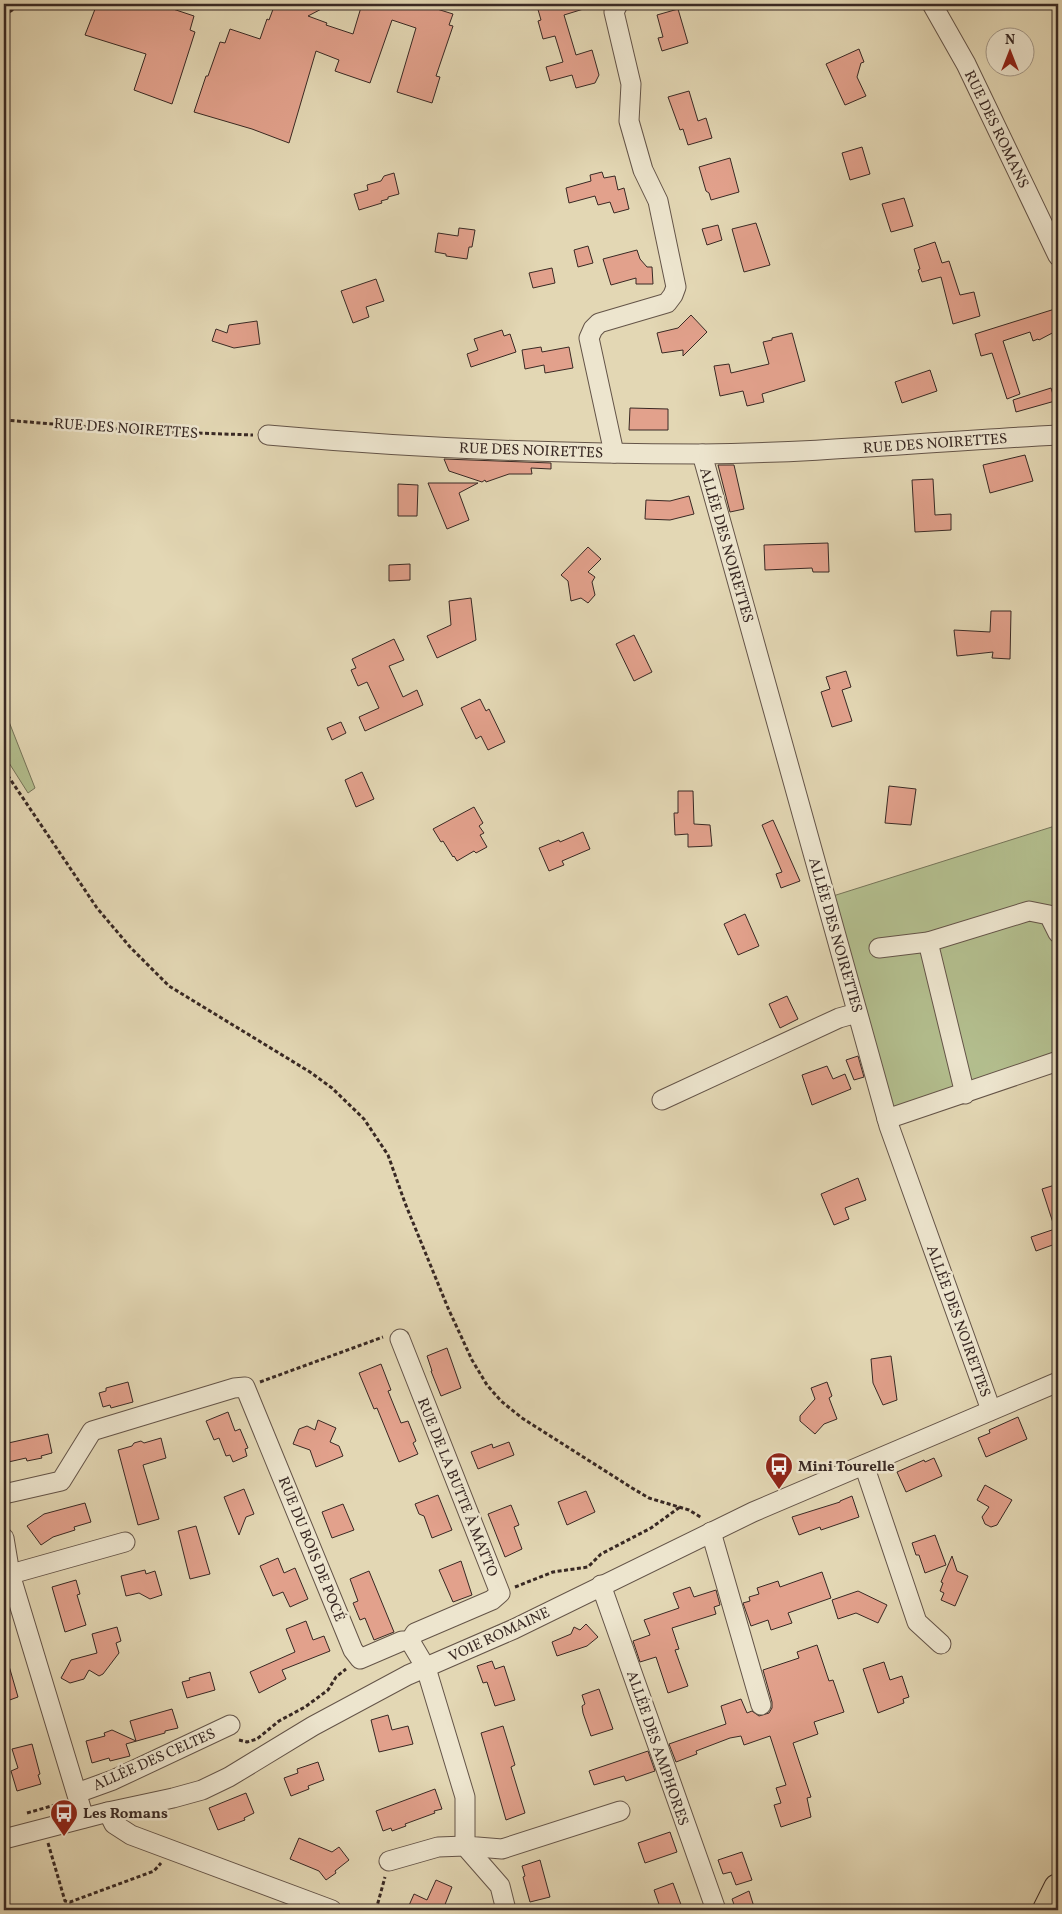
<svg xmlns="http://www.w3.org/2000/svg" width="1062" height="1914" font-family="Vollkorn,serif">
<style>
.green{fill:#b3be8e;stroke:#767459}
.building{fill:#e2a18c;stroke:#392924}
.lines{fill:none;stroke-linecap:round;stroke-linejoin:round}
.minor-casing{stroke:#645448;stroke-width:21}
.highway-casing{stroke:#392924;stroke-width:30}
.path{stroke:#392924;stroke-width:3;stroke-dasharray:4 2.5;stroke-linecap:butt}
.minor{stroke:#ede5ce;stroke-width:19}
.highway{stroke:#e3d7b4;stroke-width:28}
.labels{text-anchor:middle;stroke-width:5;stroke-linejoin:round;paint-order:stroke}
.street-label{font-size:15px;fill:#392924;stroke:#ede5ce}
.poi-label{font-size:15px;font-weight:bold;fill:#392924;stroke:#ede5ce;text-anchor:start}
</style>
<rect width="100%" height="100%" fill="#e3d7b4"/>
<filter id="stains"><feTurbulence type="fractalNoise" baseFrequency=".004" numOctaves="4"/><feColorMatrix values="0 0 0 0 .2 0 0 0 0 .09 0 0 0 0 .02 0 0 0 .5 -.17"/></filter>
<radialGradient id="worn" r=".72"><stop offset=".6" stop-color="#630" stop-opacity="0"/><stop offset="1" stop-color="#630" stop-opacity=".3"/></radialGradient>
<!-- green -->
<g class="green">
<polygon points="4,709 35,788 28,793 4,755"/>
<polygon points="1058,825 1058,1069 894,1125 833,896"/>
</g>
<!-- building -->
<g class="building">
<polygon points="97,4 158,4 194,16 190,30 195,32 172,104 134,90 146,54 85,35"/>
<polygon points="275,4 331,4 308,16 327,23 326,25 353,34 362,4 439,4 437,9 453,14 449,25 453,26 436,76 440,77 432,103 397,92 416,28 392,20 370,83 335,71 339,60 316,51 289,143 252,129 194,112 206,76 208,76 220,42 225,43 230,29 260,39 267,19 269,20"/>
<polygon points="546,4 590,4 590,7 564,15 576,55 592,50 599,75 595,83 576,88 572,75 550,81 546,67 563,62 555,36 543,39 538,21 541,20 537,6"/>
<polygon points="678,9 688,43 662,51 658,38 663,37 657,15"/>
<polygon points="859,49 864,62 861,63 857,77 866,96 845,105 826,64"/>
<polygon points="689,91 698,121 706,118 712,138 688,145 683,129 680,130 668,97"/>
<polygon points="862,147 870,174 850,180 842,153"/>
<polygon points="730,158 739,192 711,200 709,193 706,191 699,167"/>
<polygon points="602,172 604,178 615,176 618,190 624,188 629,209 614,213 610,202 598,205 595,196 569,203 566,188 591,181 590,175"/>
<polygon points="394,173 399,194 388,197 388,199 381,201 382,203 359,210 354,194 368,190 367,185 381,181 384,176"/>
<polygon points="904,198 913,226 891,232 882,204"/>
<polygon points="756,223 770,265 744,272 732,229"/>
<polygon points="718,225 722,240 707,245 702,229"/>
<polygon points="459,228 475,230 472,247 469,247 467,259 446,256 446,254 435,252 438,233 458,236"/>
<polygon points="935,242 942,263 949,261 960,295 974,292 980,316 953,324 941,277 922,282 918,270 920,269 914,249"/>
<polygon points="588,246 593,263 578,267 574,250"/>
<polygon points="637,250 640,259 647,267 652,267 653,284 636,284 636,278 611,285 603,259"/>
<polygon points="552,268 555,283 533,288 529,273"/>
<polygon points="376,279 384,301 366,307 369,317 353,323 341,291"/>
<polygon points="1058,308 1058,330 1039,340 1038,339 1033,341 1030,332 1003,341 1020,394 1007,399 992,353 981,356 975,334"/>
<polygon points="691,315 707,332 683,356 683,350 662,353 657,333 678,328"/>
<polygon points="257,321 260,344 234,348 212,341 216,329 227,333 229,325"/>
<polygon points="502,330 504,336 510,334 516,352 471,367 467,354 478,350 474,339"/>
<polygon points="792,333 805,381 762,394 764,402 747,406 743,391 720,396 714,366 729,364 731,373 769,364 763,342 772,340 772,338"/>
<polygon points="541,347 542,352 569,347 573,368 545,373 544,365 525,369 522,350"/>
<polygon points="930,370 937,391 902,403 895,382"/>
<polygon points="1051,388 1055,401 1016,412 1013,400"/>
<polygon points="630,408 668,409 668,430 629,430"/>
<polygon points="1025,455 1033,481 990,493 983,465"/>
<polygon points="444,459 551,463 551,469 531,468 532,474 509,474 486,482 485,480 482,482 449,471"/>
<polygon points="718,465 734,465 744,509 730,512"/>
<polygon points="933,479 935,515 951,514 951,530 915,532 912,480"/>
<polygon points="428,483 478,483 459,493 469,520 447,529"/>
<polygon points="398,484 418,485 417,516 398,516"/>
<polygon points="689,496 694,514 670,520 645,519 646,500 670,501"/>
<polygon points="828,543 829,572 813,572 812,568 765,570 764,545"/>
<polygon points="588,547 601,559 588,572 595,577 592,582 595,595 588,603 581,598 571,601 568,581 561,575"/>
<polygon points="410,564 410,580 389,581 389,565"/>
<polygon points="471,598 476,640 437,658 427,636 451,625 449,601"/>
<polygon points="991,611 1011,611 1010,659 992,658 993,652 957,656 954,630 990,632"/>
<polygon points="634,635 652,672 634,681 616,644"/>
<polygon points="394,639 404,660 389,666 403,697 417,690 423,705 365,731 359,717 379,708 367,682 358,686 351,670 356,668 352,659"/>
<polygon points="846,671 851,687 842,690 852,721 832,727 821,692 830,689 826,677"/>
<polygon points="480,699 486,711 489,709 505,742 488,750 481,736 476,739 461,708"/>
<polygon points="341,722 346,733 332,740 327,728"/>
<polygon points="362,772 374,799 356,807 345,780"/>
<polygon points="889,786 916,789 911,825 885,823"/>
<polygon points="678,791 693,791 694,824 710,825 712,846 688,847 688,834 675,835 674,813 678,813"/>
<polygon points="474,807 483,823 479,826 484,833 480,835 487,847 476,853 474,851 457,861 454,856 453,857 443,841 441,842 433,829"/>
<polygon points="773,820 800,881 781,888 776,874 782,872 762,825"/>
<polygon points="583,832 590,849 562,861 564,865 549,871 539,848 559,840 560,842"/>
<polygon points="745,914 759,946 738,955 724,924"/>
<polygon points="787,996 798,1019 780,1028 769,1004"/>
<polygon points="858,1056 864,1077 854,1080 846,1060"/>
<polygon points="827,1066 833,1079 845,1074 851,1089 812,1105 802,1075"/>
<polygon points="858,1178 866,1200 845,1208 849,1219 834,1225 821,1194"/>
<polygon points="1058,1184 1058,1243 1036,1251 1031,1237 1055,1229 1042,1189"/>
<polygon points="447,1348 461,1388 441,1396 431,1371 432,1371 427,1356"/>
<polygon points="891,1356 897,1400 883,1405 873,1383 871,1359"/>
<polygon points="381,1364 391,1390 388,1391 401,1423 408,1421 416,1441 413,1443 418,1454 399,1462 377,1408 374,1409 359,1373"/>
<polygon points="128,1382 133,1402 111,1408 110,1405 103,1407 99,1393 106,1391 106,1388"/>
<polygon points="827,1382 832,1396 829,1398 837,1419 824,1424 815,1434 800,1421 800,1416 815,1399 811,1388"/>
<polygon points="228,1412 235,1431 240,1429 248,1448 245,1449 247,1456 233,1462 230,1455 226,1456 219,1438 214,1440 206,1421"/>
<polygon points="1018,1417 1027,1439 986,1457 978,1438 990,1433 989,1430"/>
<polygon points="318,1420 336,1428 330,1442 339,1446 343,1456 316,1467 310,1450 293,1444 299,1429 307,1426 315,1430"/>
<polygon points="48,1434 52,1453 41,1456 42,1458 27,1461 26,1458 4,1463 4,1444"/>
<polygon points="161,1438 166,1458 143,1465 159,1519 138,1525 118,1450 132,1446 134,1443 141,1441 144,1443"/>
<polygon points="509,1442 514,1455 478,1469 471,1452 492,1444 493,1448"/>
<polygon points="934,1458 942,1476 906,1492 897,1472 924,1460 925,1462"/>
<polygon points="985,1485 1012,1500 997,1525 991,1527 985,1524 982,1517 989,1507 977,1500"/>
<polygon points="244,1489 254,1514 246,1517 239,1535 224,1497"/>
<polygon points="586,1491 595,1512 567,1525 558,1502"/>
<polygon points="438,1495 452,1530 432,1538 424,1516 419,1514 415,1504"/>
<polygon points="852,1496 859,1517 821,1530 820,1527 799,1535 792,1517 840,1502 840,1501"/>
<polygon points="85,1503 91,1522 74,1527 75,1530 53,1537 41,1545 27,1526 44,1514"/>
<polygon points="343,1504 354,1530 332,1538 322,1512"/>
<polygon points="511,1505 519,1525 514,1527 522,1549 505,1557 488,1514"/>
<polygon points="196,1526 210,1574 190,1579 178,1531"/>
<polygon points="935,1535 946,1565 925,1573 919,1555 916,1555 912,1543"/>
<polygon points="952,1556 957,1571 968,1576 955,1606 941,1600 944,1593 940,1591 943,1583 941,1582"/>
<polygon points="278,1558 284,1573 295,1568 308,1599 290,1607 283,1592 273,1596 260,1566"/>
<polygon points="461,1561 472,1595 453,1602 439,1570"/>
<polygon points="145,1570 146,1574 155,1571 162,1595 150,1599 139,1593 126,1596 121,1576"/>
<polygon points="369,1571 394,1632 374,1640 365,1618 360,1620 353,1603 358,1601 350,1579"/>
<polygon points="822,1572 831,1598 788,1613 792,1623 771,1630 768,1620 751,1626 743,1603 750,1601 749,1597 759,1594 757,1588 778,1581 780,1587"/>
<polygon points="76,1580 80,1594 77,1595 86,1625 65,1632 52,1587"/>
<polygon points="690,1587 694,1597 716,1590 720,1605 714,1607 716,1614 672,1628 679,1649 675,1650 688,1686 668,1693 656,1657 640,1662 633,1641 650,1635 644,1620 679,1608 673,1593"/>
<polygon points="858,1591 887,1605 878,1623 856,1613 838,1619 832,1600"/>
<polygon points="306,1621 313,1640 324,1636 330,1651 282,1670 286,1679 259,1693 250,1672 295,1652 286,1629"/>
<polygon points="586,1624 598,1637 587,1646 557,1656 552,1642 571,1634 574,1627 580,1630"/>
<polygon points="117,1627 121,1641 116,1643 119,1653 103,1674 99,1676 89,1670 84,1679 70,1683 61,1678 71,1660 97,1653 92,1634"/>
<polygon points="817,1645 829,1681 833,1680 844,1712 814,1722 818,1734 793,1743 811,1797 807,1798 811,1817 781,1827 774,1805 781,1803 776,1788 786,1785 770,1736 744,1745 741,1736 730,1738 696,1751 697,1754 676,1762 669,1744 726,1724 721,1706 741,1699 747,1713 752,1711 759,1716 769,1713 772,1708 772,1702 763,1670 799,1658 797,1652"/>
<polygon points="7,1659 18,1697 4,1702 4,1660"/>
<polygon points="492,1661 495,1669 504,1666 515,1700 495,1706 487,1682 483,1683 477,1666"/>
<polygon points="884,1662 890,1680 902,1676 909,1697 903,1699 904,1703 878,1713 863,1669"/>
<polygon points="210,1672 215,1690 187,1698 182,1682 190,1680 189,1678"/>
<polygon points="599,1689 613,1729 591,1736 583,1713 582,1706 585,1704 582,1695"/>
<polygon points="172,1709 178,1728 165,1731 165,1733 126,1744 130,1756 110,1761 109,1758 92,1763 86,1741 105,1736 104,1733 112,1730 136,1741 130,1721"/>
<polygon points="388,1715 392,1730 408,1726 413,1744 379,1752 371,1720"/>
<polygon points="503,1726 515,1765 511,1767 525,1813 506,1820 481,1733"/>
<polygon points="32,1744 40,1774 38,1775 41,1784 17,1791 11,1771 18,1768 12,1749"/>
<polygon points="648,1751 655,1771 626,1781 624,1776 594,1785 589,1771"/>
<polygon points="318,1762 324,1780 308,1786 309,1789 291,1796 284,1778 298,1773 297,1769"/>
<polygon points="435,1789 442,1809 434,1811 435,1813 405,1824 406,1826 392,1831 391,1828 383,1831 376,1811"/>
<polygon points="246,1793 254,1813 244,1818 245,1820 218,1830 209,1808"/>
<polygon points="670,1832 677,1852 645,1863 638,1843"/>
<polygon points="299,1838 332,1852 339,1847 349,1860 335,1871 336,1873 326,1880 319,1871 290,1859"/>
<polygon points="742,1852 752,1880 736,1885 731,1872 723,1874 718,1860"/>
<polygon points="540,1860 550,1897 530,1902 523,1877 525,1876 522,1866"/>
<polygon points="436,1880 452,1887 444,1907 452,1910 407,1910 414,1894 427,1900"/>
<polygon points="673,1883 683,1910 661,1910 654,1890"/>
<polygon points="749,1891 755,1910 736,1910 732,1899"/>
</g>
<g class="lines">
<!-- minor casing -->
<g class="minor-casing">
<g id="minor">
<polyline points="932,4 966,64 1058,256"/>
<path d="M268 435C412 448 556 454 701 454 820 453 939 441 1058 435"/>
<polyline points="614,453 589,338 593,329 599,323 667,303 673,295 676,287 658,201 643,170 629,121 631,84 614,12 618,4"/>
<polyline points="702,454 889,1126 991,1410"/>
<polyline points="928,942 965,1094"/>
<polyline points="879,948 928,942 1029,911 1049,915 1058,933"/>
<polyline points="662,1100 839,1018 857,1013"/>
<polyline points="887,1119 1058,1061"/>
<polyline points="400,1339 500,1593 492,1600 415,1633 410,1641 426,1668 465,1797 465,1846 502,1849 620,1811"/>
<polyline points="864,1465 917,1622 941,1644"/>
<polyline points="4,1494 61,1481 92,1431 234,1388 245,1387 353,1650 360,1659 402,1641 410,1641"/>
<polyline points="711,1532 761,1705"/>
<polyline points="4,1538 10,1574 84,1818"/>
<polyline points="4,1576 125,1542"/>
<polyline points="601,1585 716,1910"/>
<polyline points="77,1793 113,1780 230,1725"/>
<polyline points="108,1812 114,1824 131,1835 332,1910"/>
<polyline points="4,1839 108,1812 173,1798 202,1790 229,1777 313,1726 408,1675 514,1629 753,1512 1058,1382"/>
<polyline points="389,1861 438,1847 465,1846 500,1886 506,1910"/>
</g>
</g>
<!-- highway casing -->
<g class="highway-casing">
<polyline id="highway" points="1047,1910 1058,1888"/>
</g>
<!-- path -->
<g class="path">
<polyline points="4,15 22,4"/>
<polyline points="4,420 139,431 253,435"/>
<polyline points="4,770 97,908 130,947 169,986 310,1072 332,1088 364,1119 388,1155 405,1203 448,1308 472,1360 487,1385 501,1401 522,1418 632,1488 649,1498 689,1510 702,1518"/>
<polyline points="260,1382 383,1337"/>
<polyline points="515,1587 553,1572 588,1567 601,1554 651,1528 680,1507"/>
<polyline points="239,1740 247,1742 257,1739 279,1721 305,1707 328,1690 336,1677 346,1669"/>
<polyline points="27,1813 62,1803"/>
<polyline points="48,1843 65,1901 70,1902 154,1871 161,1863"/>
<polyline points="376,1910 385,1877"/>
</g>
<!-- minor -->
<use href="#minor" class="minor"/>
<!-- highway -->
<use href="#highway" class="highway"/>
</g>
<!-- icons -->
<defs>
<g id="bus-pin" transform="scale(1.4375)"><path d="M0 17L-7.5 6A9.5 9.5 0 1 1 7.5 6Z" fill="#8f2418" stroke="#ede5ce"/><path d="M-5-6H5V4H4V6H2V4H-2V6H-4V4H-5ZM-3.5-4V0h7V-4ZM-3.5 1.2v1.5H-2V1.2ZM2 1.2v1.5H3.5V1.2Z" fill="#fff"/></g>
</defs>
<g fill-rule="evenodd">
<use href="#bus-pin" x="779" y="1466"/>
<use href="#bus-pin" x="64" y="1813"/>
</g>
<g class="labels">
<!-- street labels -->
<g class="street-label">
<text transform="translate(997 129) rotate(64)" y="5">RUE DES ROMANS</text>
<text transform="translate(126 428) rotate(4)" y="5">RUE DES NOIRETTES</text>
<text transform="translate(935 443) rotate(-4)" y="5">RUE DES NOIRETTES</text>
<text transform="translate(531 450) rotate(2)" y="5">RUE DES NOIRETTES</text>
<text transform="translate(727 545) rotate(74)" y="5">ALLÉE DES NOIRETTES</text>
<text transform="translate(836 935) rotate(74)" y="5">ALLÉE DES NOIRETTES</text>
<text transform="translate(959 1321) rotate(70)" y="5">ALLÉE DES NOIRETTES</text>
<text transform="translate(458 1487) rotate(68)" y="5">RUE DE LA BUTTE À MATTO</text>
<text transform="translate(312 1549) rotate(68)" y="5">RUE DU BOIS DE POCÉ</text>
<text transform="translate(499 1634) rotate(-25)" y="5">VOIE ROMAINE</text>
<text transform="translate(658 1748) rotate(71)" y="5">ALLÉE DES AMPHORES</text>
<text transform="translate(154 1759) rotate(-24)" y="5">ALLÉE DES CELTES</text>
</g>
<!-- poi labels -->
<g class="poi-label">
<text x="798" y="1471">Mini Tourelle</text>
<text x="83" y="1818">Les Romans</text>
</g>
</g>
<!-- margin -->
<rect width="1062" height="1914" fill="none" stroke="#e3d7b4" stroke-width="20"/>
<rect x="5" y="5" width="1052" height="1904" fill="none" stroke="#392924" stroke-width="2.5"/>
<rect x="10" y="10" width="1042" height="1894" fill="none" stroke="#392924"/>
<!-- north arrow -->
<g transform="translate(1010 52)"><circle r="24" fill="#ede5ce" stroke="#a59a8a"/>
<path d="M0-4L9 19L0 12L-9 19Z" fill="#8f2418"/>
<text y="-8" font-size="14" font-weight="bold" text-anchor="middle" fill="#392924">N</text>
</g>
<rect width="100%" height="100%" filter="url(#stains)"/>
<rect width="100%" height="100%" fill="url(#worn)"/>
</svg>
